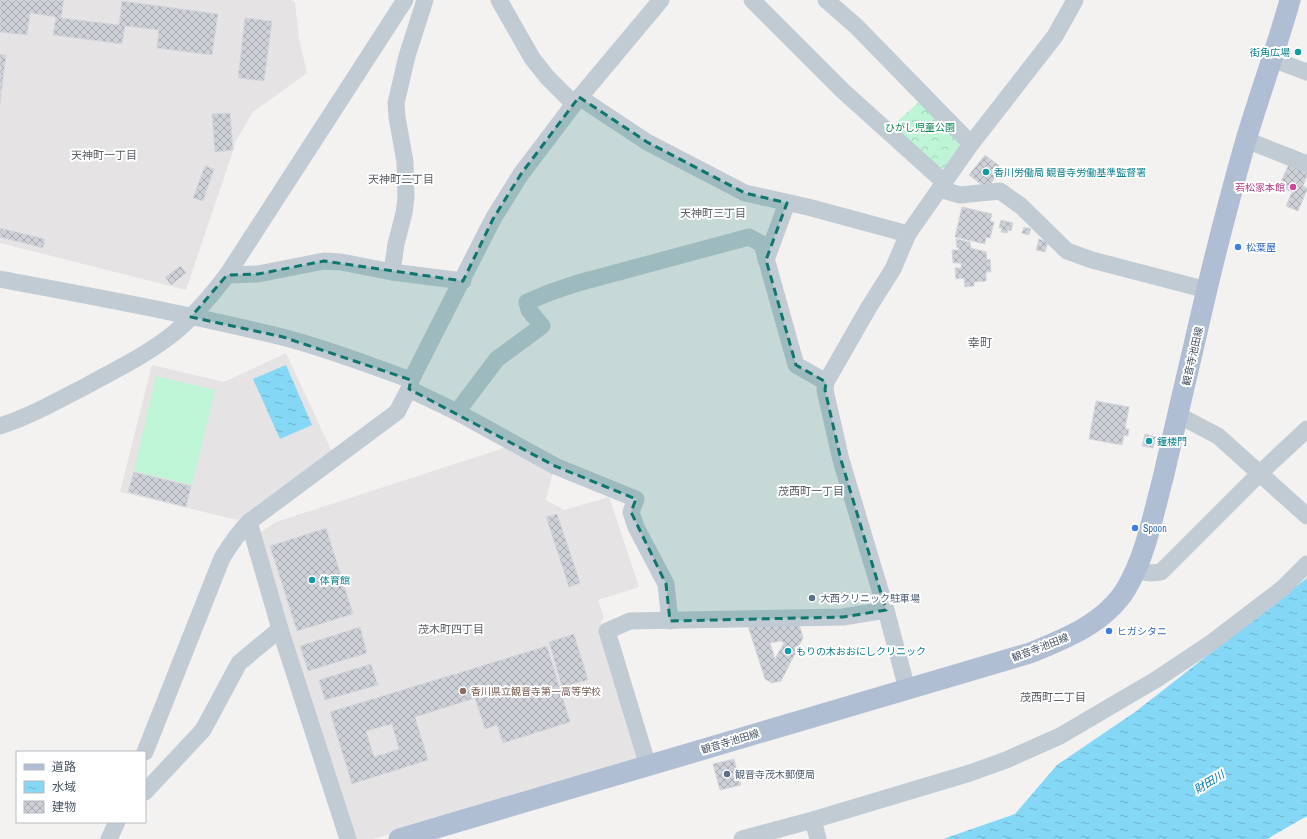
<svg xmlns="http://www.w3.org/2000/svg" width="1307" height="839" font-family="'Archivo Narrow','Noto Sans JP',sans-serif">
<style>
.education{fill:#e5e3e3}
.forest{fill:url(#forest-crowns)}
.garden{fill:#bdf5d6}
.water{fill:url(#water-ripples)}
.building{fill:url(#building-cross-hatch);stroke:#d5d7de;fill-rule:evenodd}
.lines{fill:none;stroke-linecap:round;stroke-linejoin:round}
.minor{stroke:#c1cbd4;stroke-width:17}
.major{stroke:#afbed3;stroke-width:21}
.marked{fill:#0f766e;fill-opacity:0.2;stroke:#0f766e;stroke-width:3;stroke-dasharray:8 5;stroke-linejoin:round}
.culture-dot{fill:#0f9aa8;stroke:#fff;stroke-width:1.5}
.hotel-dot{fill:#d1479c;stroke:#fff;stroke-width:1.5}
.shop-dot{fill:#3f7fe0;stroke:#fff;stroke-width:1.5}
.service-dot{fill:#5c6f8a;stroke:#fff;stroke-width:1.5}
.education-dot{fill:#8d6e63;stroke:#fff;stroke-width:1.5}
.labels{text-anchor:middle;stroke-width:4;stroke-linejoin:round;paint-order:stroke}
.culture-label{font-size:10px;fill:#0d838f;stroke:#fff;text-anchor:start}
.park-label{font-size:10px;fill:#0d8853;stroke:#fff}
.hotel-label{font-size:10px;fill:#b23c85;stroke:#fff;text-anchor:end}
.shop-label{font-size:10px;fill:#366cbe;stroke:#fff;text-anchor:start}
.street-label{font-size:10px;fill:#475362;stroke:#fff}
.service-label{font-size:10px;fill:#4e5e75;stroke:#fff;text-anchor:start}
.education-label{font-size:10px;fill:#785e54;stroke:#fff;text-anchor:start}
.neighbourhood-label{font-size:11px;fill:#5d6167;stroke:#fff}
.water-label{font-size:11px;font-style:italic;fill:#027baa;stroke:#fff}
.quarter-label{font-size:12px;fill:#5d6167;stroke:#fff}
</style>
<defs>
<pattern id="forest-crowns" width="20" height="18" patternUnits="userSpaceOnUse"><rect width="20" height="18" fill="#bdf5d6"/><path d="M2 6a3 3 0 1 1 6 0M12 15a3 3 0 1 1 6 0" fill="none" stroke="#a4d4ba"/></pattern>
<pattern id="water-ripples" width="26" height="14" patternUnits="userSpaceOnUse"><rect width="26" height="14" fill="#85d7f6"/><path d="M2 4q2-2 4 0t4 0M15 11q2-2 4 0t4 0" fill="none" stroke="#6fb1cb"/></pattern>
<pattern id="building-cross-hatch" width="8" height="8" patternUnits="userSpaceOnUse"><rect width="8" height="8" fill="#cdd0d7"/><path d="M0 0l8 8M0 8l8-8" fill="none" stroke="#a8abb2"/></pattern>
</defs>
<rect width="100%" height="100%" fill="#f4f2f1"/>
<!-- education -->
<g class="education">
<polygon points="0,0 291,0 295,2 299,39 307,73 253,112 237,139 186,290 0,243"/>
<polygon points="286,353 332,452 238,520 120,492 152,365 224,382"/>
<polygon points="510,446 553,472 546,500 564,510 609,497 639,587 598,600 604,618 601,622 642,759 373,839 354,839 257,548 259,533 276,522"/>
</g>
<!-- forest -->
<polygon class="forest" points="920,101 963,145 951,168 939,168 891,127"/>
<!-- garden -->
<polygon class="garden" points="156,376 215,390 192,485 134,471"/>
<!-- water -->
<g class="water">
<polygon points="286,365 312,425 280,439 253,379"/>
<polygon points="1307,578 1307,816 1267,839 943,839 1015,814 1057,765 1135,712"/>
</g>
<!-- building -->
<g class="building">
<polygon points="0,0 64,0 61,18 119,25 122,1 218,14 212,55 157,48 159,30 125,26 122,44 53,35 56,17 30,13 27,35 0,32"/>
<polygon points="245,18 272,21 264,81 238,78"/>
<polygon points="0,54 6,55 0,104"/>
<polygon points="230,113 233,150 215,152 212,114"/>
<polygon points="985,155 1002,168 987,189 969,175"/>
<polygon points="1289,164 1307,172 1307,176 1303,186 1307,188 1307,190 1298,211 1286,206 1292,192 1279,186"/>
<polygon points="205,166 214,169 203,201 193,198"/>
<polygon points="962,207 992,214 990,221 994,222 990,238 986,237 985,244 955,237"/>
<polygon points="1001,220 1013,223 1011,231 1008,230 1007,233 1001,232 1002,228 999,228"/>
<polygon points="1024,227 1031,229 1029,235 1022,233"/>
<polygon points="0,228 45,239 43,248 0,237"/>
<polygon points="956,239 970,242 971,248 986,252 987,260 990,259 991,272 986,272 986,281 974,282 974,286 965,287 964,278 956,279 955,268 961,268 961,263 953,263 952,250 959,250 959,247 957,248"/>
<polygon points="1039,239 1048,242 1045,252 1036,250"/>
<polygon points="181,266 186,273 171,285 165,277"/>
<polygon points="1096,401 1129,407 1125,429 1129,429 1128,436 1124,435 1122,445 1089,439"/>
<polygon points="1145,434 1156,437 1153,448 1142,446"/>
<polygon points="134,472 191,486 186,507 128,492"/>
<polygon points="557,514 580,583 569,587 546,517"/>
<polygon points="326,528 353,614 297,631 270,546"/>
<path d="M799 624 803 638 781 681 772 683 765 679 748 626ZM781 641 784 643 775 659 770 643Z"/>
<polygon points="360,627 367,653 308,671 300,646"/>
<polygon points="574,634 588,680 562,687 549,642"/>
<path d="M547 646 570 722 503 743 497 725 485 729 475 698 415 717 428 760 352 784 330 712ZM392 724 399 749 374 757 366 731Z"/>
<polygon points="371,664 378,685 325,700 319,680"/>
<polygon points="734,759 741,785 720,790 713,764"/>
</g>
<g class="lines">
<!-- minor -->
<g class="minor">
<polyline points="499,0 532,58 547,77 574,104"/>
<polyline points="752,0 843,91 944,182"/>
<polyline points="826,0 856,26 971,144"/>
<polyline points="1272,59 1307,72"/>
<polyline points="579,97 647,142 745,193 808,207 908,234"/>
<polyline points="1246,140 1307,164"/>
<polyline points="940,189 960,195 1000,191 1021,206 1067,251 1092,260 1207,290"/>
<polyline points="766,260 787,203"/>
<polyline points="392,272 396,244 404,213 406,197 405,162 397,117 396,103 407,56 425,0"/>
<polyline points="227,275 258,274 324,261 341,262 392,272 463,281"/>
<path d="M0 279C94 297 189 314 282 337 326 348 369 365 411 380"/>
<polyline points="409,389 457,412 555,466 636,499 631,512 636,527 666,584 670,621"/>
<polyline points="457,412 497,359 542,326 529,310 527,302 551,292 578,283 749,237 762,244 796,365 826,382"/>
<polyline points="1178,415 1218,436 1307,516"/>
<path d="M0 426C31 416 59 400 88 385 117 369 148 354 174 333 194 316 211 296 227 275L405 0"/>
<polyline points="249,522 280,629 348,839"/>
<polyline points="1135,571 1151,573 1161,572 1259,474 1307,429"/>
<polyline points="907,689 886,610 841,460 825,390 826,382 869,307 893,269 908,234 971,144 1055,36 1075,0"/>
<path d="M145 752 222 558C230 545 238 533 249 522L397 412 409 389 411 380 493 219 521 174 574 104 661 0"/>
<polyline points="648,766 607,631 630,621 843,617 886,610"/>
<polyline points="145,792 203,730 239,663 280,629"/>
<polyline points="813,820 818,839"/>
<polyline points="109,839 117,822"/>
<polyline points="742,839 813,820 970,773 1006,760 1060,736 1157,679 1211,643 1283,588 1307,564"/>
</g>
<!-- major -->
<path class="major" d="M399 839 1030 653C1065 639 1105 623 1126 589 1146 555 1153 515 1163 478 1178 415 1192 352 1207 289 1219 239 1232 189 1246 140 1260 93 1277 47 1290 0"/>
</g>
<!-- marked area -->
<path class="marked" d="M579 97 647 142 745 193 787 203 766 260 796 365 826 382 825 390 841 460 886 610 843 617 670 621 666 584 631 512 636 499 555 466 409 389 411 380 283 337 191 317 227 275 258 274 324 261 463 281 493 219 521 174Z"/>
<!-- markers -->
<g class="culture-dot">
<circle cx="1298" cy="52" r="4"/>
<circle cx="986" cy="172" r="4"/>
<circle cx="1149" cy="441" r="4"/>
<circle cx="312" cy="580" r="4"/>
<circle cx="788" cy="651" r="4"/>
</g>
<circle class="hotel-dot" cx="1293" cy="187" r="4"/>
<g class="shop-dot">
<circle cx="1238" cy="247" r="4"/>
<circle cx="1135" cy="528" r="4"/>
<circle cx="1109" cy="631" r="4"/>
</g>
<g class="service-dot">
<circle cx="812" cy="598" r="4"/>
<circle cx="727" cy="774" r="4"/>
</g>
<circle class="education-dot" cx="463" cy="691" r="4"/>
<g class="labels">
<!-- culture labels -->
<g class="culture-label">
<text x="1290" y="56" text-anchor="end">街角広場</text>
<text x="994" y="176">香川労働局 観音寺労働基準監督署</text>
<text x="1157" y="445">鐘楼門</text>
<text x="320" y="584">体育館</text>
<text x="796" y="655">もりの木おおにしクリニック</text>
</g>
<!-- park labels -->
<g class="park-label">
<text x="920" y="131">ひがし児童公園</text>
</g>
<!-- hotel labels -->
<g class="hotel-label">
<text x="1285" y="191">若松家本館</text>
</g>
<!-- shop labels -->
<g class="shop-label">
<text x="1246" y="251">松葉屋</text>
<text x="1143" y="532">Spoon</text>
<text x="1117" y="635">ヒガシタニ</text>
</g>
<!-- street labels -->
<g class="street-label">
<text transform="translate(1192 356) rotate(-77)" y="4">観音寺池田線</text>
<text transform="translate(1040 647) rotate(-21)" y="4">観音寺池田線</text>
<text transform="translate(730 741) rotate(-17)" y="4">観音寺池田線</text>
</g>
<!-- service labels -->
<g class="service-label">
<text x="820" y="602">大西クリニック駐車場</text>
<text x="735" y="778">観音寺茂木郵便局</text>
</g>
<!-- education labels -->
<g class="education-label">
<text x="471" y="695">香川県立観音寺第一高等学校</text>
</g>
<!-- neighbourhood labels -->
<g class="neighbourhood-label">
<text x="104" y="159">天神町一丁目</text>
<text x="401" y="183">天神町二丁目</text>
<text x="713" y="217">天神町三丁目</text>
<text x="811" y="495">茂西町一丁目</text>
<text x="451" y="633">茂木町四丁目</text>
<text x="1053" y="701">茂西町二丁目</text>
</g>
<!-- water labels -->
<g class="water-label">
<text transform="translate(1209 782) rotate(-31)" y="4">財田川</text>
</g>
<!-- quarter labels -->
<g class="quarter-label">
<text x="980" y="347">幸町</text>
</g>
</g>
<!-- legend -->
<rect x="16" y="751" width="130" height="72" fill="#ffffff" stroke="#b5bac0"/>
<rect x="24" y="764" width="20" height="6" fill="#afbed3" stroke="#b5bac0"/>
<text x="52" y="771" font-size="12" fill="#475362">道路</text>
<rect x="24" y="781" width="20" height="12" fill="url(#water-ripples)" stroke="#b5bac0"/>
<text x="52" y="791" font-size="12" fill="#475362">水域</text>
<rect x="24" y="801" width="20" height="12" fill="url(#building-cross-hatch)" stroke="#b5bac0"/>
<text x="52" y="811" font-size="12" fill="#475362">建物</text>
</svg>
